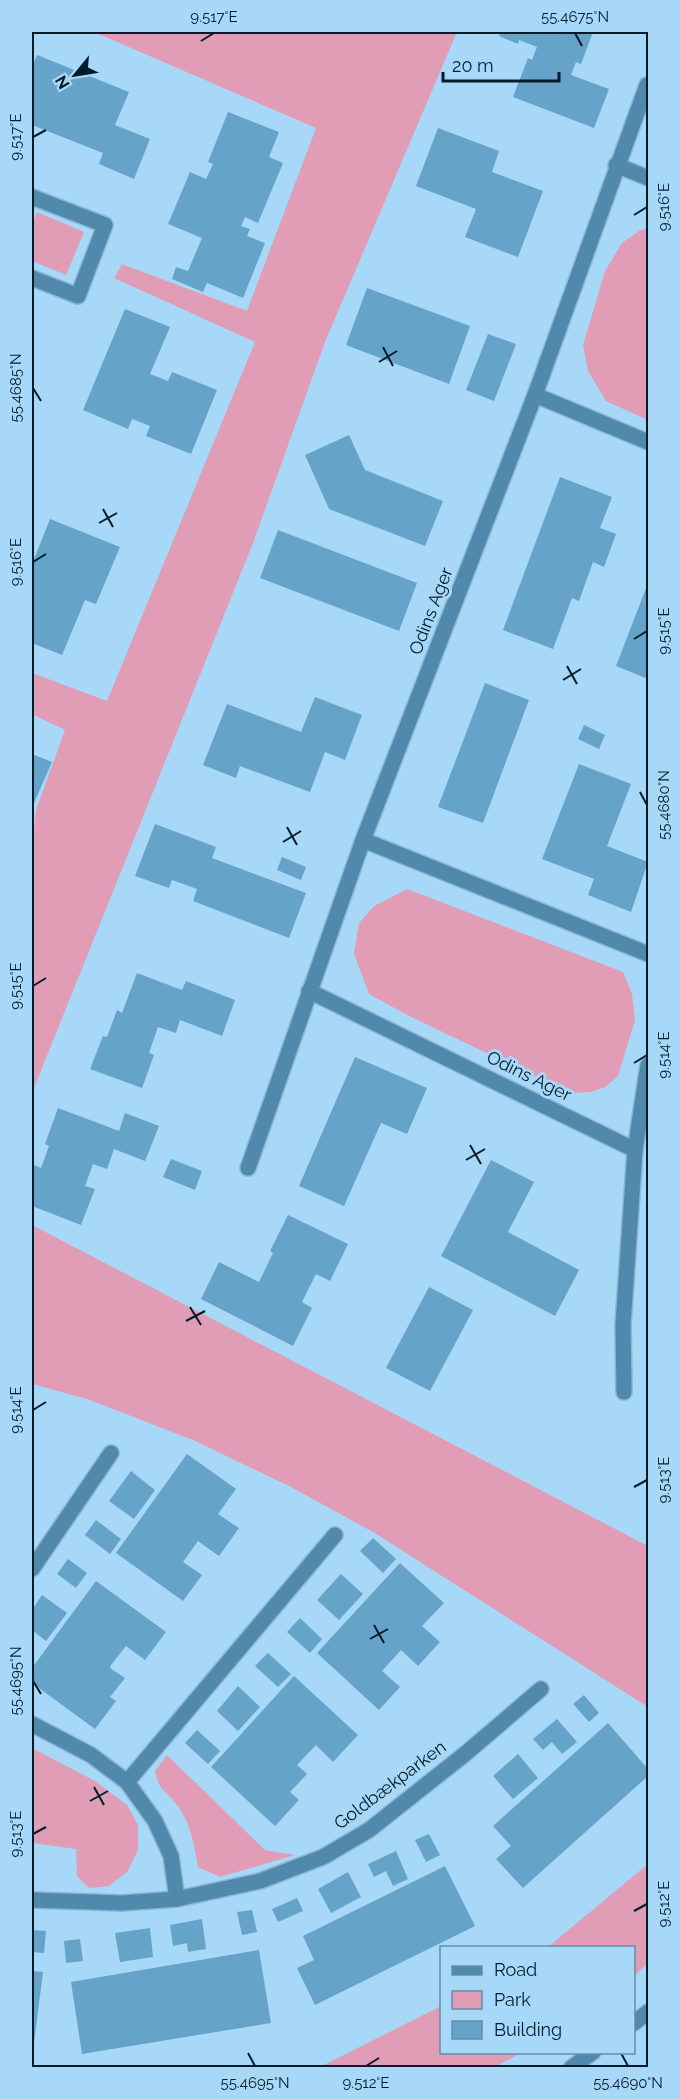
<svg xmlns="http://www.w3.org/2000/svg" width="680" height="2099" font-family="Raleway,sans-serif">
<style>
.green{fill:#e19db5}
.building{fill:#66a3c9}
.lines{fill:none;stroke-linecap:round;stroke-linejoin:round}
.minor-casing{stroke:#89b6d3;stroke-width:18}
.minor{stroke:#5089ab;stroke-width:15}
.ticks{fill:none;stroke:#031c2b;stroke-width:2}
.labels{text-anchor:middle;stroke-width:6;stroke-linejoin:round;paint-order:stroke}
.street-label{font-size:18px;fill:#031c2b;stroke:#a7d8f8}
.neatline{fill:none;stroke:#031c2b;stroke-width:2}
.ticks-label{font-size:15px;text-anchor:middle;fill:#031c2b}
</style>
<rect width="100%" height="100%" fill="#a7d8f8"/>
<!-- green -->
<g class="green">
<polygon points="94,32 457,32 325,342 253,543 32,1093 32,850 36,810 65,730 32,714 32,673 107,701 255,342 114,278 122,264 247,311 316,128"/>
<polygon points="37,212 84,232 66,275 32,261 32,225"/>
<polygon points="648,228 648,420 606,401 588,371 583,345 605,271 622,243 639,231"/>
<polygon points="407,889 623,972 632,994 635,1020 618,1076 605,1087 591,1092 570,1093 409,1016 369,994 354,954 359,923 374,906"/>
<polygon points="32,1225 648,1546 648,1707 373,1532 291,1487 193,1440 87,1399 32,1384"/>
<polygon points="32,1748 95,1781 127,1805 138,1825 138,1850 128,1871 109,1886 89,1888 77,1876 76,1849 32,1843"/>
<path d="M167 1755 265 1850 295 1855 220 1877 198 1867C194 1845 191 1823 177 1805 165 1789 160 1793 155 1771Z"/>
<polygon points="648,1864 648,1963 634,1976 634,1948 548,1947"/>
<polygon points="441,2006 442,2052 522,2053 494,2067 320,2067"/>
</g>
<!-- building -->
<g class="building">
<polygon points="500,32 593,32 581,64 576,62 571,75 609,89 594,128 513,97 528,58 532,60 537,47 519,40 518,44 499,36"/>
<polygon points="37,55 129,92 115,125 150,139 134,179 99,164 103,153 32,125 32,68"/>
<polygon points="228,112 279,132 269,157 283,163 258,223 245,217 241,226 250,229 247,236 265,243 243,298 207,283 203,292 172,279 176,267 188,271 202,238 168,224 190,172 206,179 213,164 208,162"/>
<polygon points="438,128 499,151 492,172 543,191 518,257 465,237 476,209 416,186"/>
<polygon points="367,288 470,326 449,384 346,345"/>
<polygon points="125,309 170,327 150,374 168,381 172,372 217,390 191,454 146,436 150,426 132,419 128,429 83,410"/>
<polygon points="488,334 516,344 494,401 466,390"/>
<polygon points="349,435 365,470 443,501 425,546 329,509 305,455"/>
<polygon points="560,477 612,497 600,528 616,534 604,567 593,562 579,601 572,598 553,649 503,630"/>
<polygon points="50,519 120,547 96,604 85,600 62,655 32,643 32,564"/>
<polygon points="278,530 417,583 399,631 260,578"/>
<polygon points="648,583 648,679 616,666"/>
<polygon points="485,683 529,700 483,823 438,807"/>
<polygon points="315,697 362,715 345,760 325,752 310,792 240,766 236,778 203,765 227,704 301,732"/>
<polygon points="584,725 605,735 599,749 578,739"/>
<polygon points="32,754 52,762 34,803 32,802"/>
<polygon points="579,764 631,784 607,846 648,862 631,912 588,895 594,879 542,859"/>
<polygon points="155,824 216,847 212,858 306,893 289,938 193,901 197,889 172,880 169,888 135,876"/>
<polygon points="282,857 306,867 301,880 277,870"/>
<polygon points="137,973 182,990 186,981 235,1000 222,1036 180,1020 176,1033 158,1027 149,1053 154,1055 142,1088 90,1069 103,1036 107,1037 117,1010 122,1013"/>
<polygon points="355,1057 427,1088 407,1134 381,1123 344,1206 299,1186"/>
<polygon points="58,1108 119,1131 125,1113 159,1126 145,1161 114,1149 107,1169 93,1164 85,1186 95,1189 81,1225 32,1206 32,1164 41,1168 49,1146 45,1144"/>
<polygon points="171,1159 202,1171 195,1190 163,1177"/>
<polygon points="491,1160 534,1182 508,1232 579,1270 555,1316 441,1256"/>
<polygon points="288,1215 348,1244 330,1281 316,1274 302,1302 312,1308 293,1346 201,1299 219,1262 259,1282 273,1253 270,1251"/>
<polygon points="429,1287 473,1310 430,1391 386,1368"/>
<polygon points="187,1454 236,1489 218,1514 239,1528 219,1556 198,1541 183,1562 202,1575 183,1601 116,1553"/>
<polygon points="131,1471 155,1490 134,1519 109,1501"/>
<polygon points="96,1520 121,1539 110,1554 85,1535"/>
<polygon points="373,1538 396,1559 383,1573 360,1551"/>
<polygon points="68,1559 87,1573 76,1588 57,1574"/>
<polygon points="400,1563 444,1603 422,1626 440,1642 418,1666 401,1650 382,1671 400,1687 379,1710 317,1653"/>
<polygon points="341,1574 363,1594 339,1620 317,1600"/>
<polygon points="96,1581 166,1632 145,1660 126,1646 111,1665 110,1668 125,1678 110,1697 116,1701 95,1729 32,1683 32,1668"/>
<polygon points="42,1595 67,1613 46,1641 32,1630 32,1610"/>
<polygon points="300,1618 322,1639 310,1653 287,1632"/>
<polygon points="268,1653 291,1674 278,1687 255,1666"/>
<polygon points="294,1676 358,1735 333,1762 316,1745 297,1765 307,1774 290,1792 299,1800 275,1826 211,1767"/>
<polygon points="238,1686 260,1707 238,1731 217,1711"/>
<polygon points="584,1695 599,1713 589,1722 573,1704"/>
<polygon points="557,1719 577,1742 562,1754 552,1742 543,1750 533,1739"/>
<polygon points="608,1723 648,1769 648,1776 523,1888 496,1859 511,1846 493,1826"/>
<polygon points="197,1730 220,1751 208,1764 185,1743"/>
<polygon points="518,1754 538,1778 513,1799 493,1776"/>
<polygon points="429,1834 440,1855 426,1862 415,1840"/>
<polygon points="396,1851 408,1879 393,1886 386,1871 374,1877 368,1864"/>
<polygon points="445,1866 475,1926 315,2005 297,1968 314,1960 303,1936"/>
<polygon points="348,1872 361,1897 331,1913 318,1889"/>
<polygon points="297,1898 303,1911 278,1922 272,1909"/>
<polygon points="252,1910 257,1932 242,1935 237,1912"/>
<polygon points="202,1919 206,1949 188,1952 187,1943 173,1946 170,1925"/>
<polygon points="150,1928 153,1957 120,1962 115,1933"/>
<polygon points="32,1930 46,1931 44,1953 32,1952"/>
<polygon points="80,1939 83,1961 66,1963 64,1941"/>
<polygon points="259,1950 271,2023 82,2054 71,1982"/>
<polygon points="32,1971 43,1972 34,2043 32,2043"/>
</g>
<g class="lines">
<!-- minor casing -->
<g class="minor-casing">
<g id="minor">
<polyline points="616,165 648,178"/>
<polyline points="32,197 105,225 78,296 32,278"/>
<polyline points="535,395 648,442"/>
<polyline points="363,840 648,954"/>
<polyline points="309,991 635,1150"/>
<polyline points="248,1168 363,840 535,395 647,85"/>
<polyline points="624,1392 623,1325 635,1150 648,1065"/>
<polyline points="32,1569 111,1453"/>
<polyline points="32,1724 91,1755 127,1782 155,1821 171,1856 177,1899"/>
<polyline points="127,1782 335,1535"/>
<polyline points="32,1900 122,1903 177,1899 260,1881 323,1857 369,1830 465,1754 541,1689"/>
<polyline points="634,2023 648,2012"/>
<polyline points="571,2068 593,2052"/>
</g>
</g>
<!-- minor -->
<use href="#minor" class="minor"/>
</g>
<!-- ticks -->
<path class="ticks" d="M575 33 582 46M201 41 214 33M33 137 46 130M634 215 647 207M383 347 393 366M379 362 397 351M33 388 41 401M103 509 113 527M99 523 117 513M33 562 46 554M634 639 647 631M567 666 577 684M563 680 581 669M640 792 647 805M287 827 297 845M283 842 301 831M33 986 46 978M634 1063 647 1055M470 1145 481 1164M466 1160 485 1149M190 1307 201 1325M186 1321 205 1311M33 1410 46 1402M634 1487 647 1480M374 1625 384 1643M370 1639 388 1629M33 1681 41 1694M94 1787 104 1805M90 1801 108 1791M33 1834 46 1827M634 1911 647 1904M248 2053 255 2066M621 2053 628 2066M366 2066 379 2058"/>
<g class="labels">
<!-- street labels -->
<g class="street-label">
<text transform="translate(431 611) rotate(-69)" y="6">Odins Ager</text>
<text transform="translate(529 1076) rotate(26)" y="6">Odins Ager</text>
<text transform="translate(390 1785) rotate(-37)" y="6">Goldbækparken</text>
</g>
</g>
<!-- border -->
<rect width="680" height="2099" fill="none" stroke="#a7d8f8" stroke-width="66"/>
<!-- legend -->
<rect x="440" y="1946" width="195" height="108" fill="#a7d8f8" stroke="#658da6" stroke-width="1.5"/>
<rect x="452" y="1966" width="30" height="9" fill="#5089ab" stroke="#658da6" stroke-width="1.5"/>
<text x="494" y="1976" font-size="18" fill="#031c2b">Road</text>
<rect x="452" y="1991" width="30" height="18" fill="#e19db5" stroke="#658da6" stroke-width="1.5"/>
<text x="494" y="2006" font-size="18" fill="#031c2b">Park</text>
<rect x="452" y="2021" width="30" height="18" fill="#66a3c9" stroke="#658da6" stroke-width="1.5"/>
<text x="494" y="2036" font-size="18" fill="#031c2b">Building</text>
<!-- north arrow -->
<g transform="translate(75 75) rotate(240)" stroke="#a7d8f8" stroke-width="4.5" paint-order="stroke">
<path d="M0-4.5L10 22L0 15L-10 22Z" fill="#031c2b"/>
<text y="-9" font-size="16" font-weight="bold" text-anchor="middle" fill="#031c2b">N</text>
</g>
<!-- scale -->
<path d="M443 72v9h116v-9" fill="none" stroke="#031c2b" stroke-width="3"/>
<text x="452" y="72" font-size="18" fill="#031c2b" stroke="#a7d8f8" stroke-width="4.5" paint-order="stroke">20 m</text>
<rect x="33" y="33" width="614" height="2033" class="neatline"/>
<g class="ticks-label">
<text x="214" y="22">9.517°E</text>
<text x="575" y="22">55.4675°N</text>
<text transform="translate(16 137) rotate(-90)" y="5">9.517°E</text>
<text transform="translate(664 207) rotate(-90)" y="5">9.516°E</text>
<text transform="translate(16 388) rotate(-90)" y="5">55.4685°N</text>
<text transform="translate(16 562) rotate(-90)" y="5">9.516°E</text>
<text transform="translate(664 631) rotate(-90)" y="5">9.515°E</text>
<text transform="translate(664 805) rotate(-90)" y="5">55.4680°N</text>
<text transform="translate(16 986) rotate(-90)" y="5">9.515°E</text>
<text transform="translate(664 1055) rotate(-90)" y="5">9.514°E</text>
<text transform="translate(16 1410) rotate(-90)" y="5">9.514°E</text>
<text transform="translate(664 1480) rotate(-90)" y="5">9.513°E</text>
<text transform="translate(16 1681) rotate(-90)" y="5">55.4695°N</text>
<text transform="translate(16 1834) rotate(-90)" y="5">9.513°E</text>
<text transform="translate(664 1904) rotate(-90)" y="5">9.512°E</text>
<text x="255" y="2088">55.4695°N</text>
<text x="366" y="2088">9.512°E</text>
<text x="628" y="2088">55.4690°N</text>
</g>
</svg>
